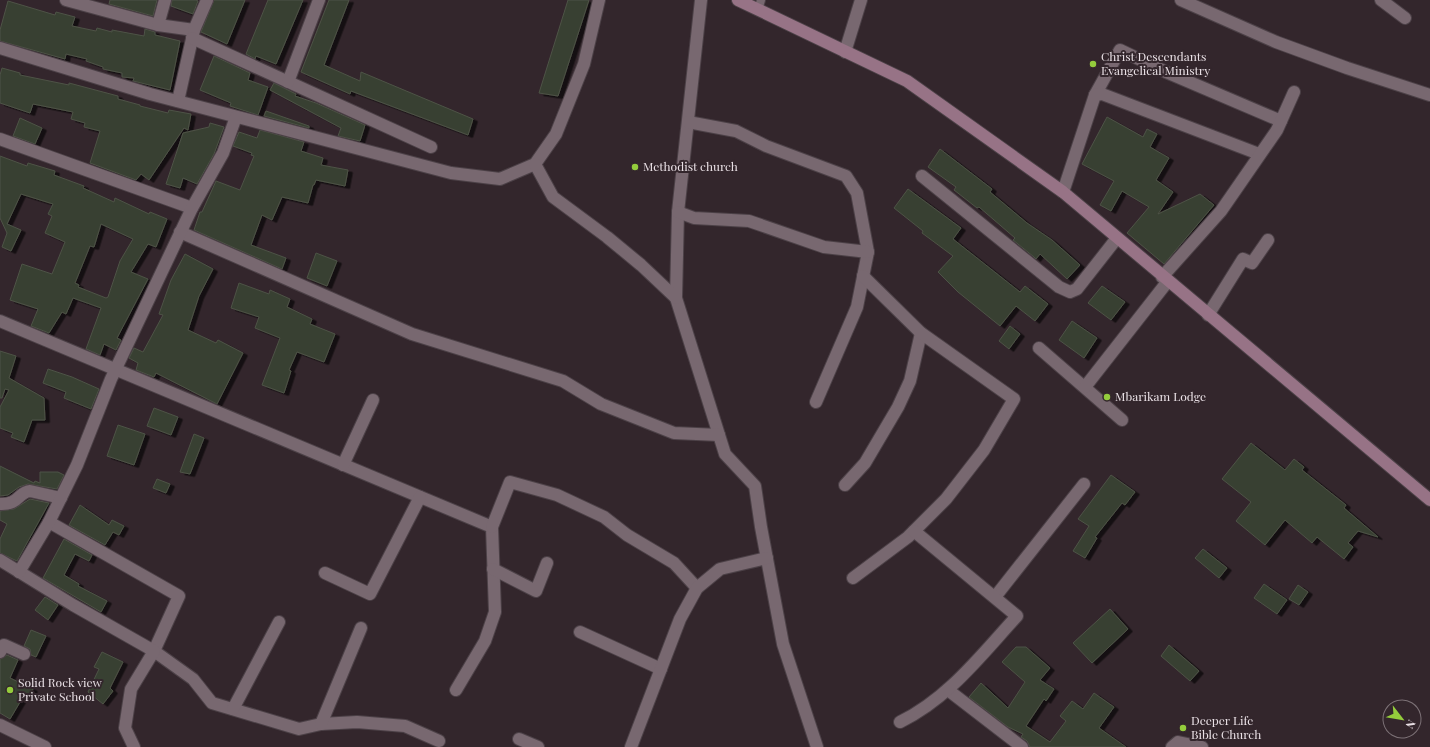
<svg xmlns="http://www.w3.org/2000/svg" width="1430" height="747" font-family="'Playfair Display',serif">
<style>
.building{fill:#393f32;stroke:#4d5346;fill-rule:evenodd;filter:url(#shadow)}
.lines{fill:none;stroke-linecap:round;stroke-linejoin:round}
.lane-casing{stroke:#4c4147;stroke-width:10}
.street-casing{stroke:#4c4147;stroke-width:14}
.secondary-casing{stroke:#4c4147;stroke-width:14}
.lane{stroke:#786870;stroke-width:8}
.street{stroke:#786870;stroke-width:12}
.secondary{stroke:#977386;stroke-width:12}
.poi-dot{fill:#94cc3c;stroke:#33262c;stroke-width:1.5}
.labels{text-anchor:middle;stroke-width:4;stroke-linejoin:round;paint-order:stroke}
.poi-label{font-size:12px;fill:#eae1e6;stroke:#33262c;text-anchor:start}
</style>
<defs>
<filter id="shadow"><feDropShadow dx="4.5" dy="2.5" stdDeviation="0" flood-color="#0009"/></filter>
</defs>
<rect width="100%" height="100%" fill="#33262c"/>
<!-- building -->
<g class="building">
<polygon points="110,0 157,0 153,16 109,4"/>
<polygon points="172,0 196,0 198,1 193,14 171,6"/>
<polygon points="214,0 245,0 227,44 201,32"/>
<polygon points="268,0 303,0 276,64 256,56 255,59 246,54"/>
<polygon points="329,0 349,0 324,65 360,81 361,72 473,119 468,135 351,91 350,94 301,72"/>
<polygon points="568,0 589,0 558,96 539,93"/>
<polygon points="8,1 55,15 56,12 75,17 72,26 96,31 97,28 112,32 112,30 144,36 145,29 155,32 155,35 180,41 170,90 133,81 134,78 122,77 122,73 103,69 103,67 86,61 87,59 66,54 65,59 0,41 0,30"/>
<polygon points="214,56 250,73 248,80 268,87 258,115 230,106 231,103 200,90"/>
<polygon points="2,68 20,73 20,75 69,85 69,83 118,96 118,99 140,105 140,106 168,113 169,110 191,114 188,130 184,128 149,180 141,174 136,180 90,163 100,131 84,127 85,123 71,119 73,112 33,104 30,113 0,103 0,75"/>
<polygon points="274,83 296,94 295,96 316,103 365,125 360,141 338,136 341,128 270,90"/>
<polygon points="266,111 309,126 309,128 264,116"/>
<polygon points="1107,117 1143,137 1147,129 1157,134 1150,147 1169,158 1156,180 1173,192 1158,214 1200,194 1214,205 1164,264 1127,233 1149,207 1122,191 1111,211 1100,205 1114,181 1082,164"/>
<polygon points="20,118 42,128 35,144 13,136"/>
<polygon points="210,123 224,127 214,154 197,184 183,178 180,188 166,184 183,133 209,127"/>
<polygon points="260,130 304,142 301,151 323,158 321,165 348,170 345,186 316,180 314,185 313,185 308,203 282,197 272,220 262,215 251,245 286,258 282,269 194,230 200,212 202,212 216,181 240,190 254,156 251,155 252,153 233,146 239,132 257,138"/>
<polygon points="940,149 992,189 990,192 1027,223 1052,240 1080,265 1067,279 1040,254 1036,259 1034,257 1013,240 1015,238 979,207 977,208 954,190 956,187 928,167"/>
<path d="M0 156 27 166 28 163 55 171 54 175 84 186 83 188 114 202 115 198 149 214 150 212 167 219 156 247 148 244 131 272 148 279 117 338 121 340 116 350 104 344 100 355 86 349 101 308 73 298 66 314 62 312 49 333 31 326 38 309 10 300 22 264 52 274 65 242 45 233 52 216 48 214 53 204 21 194 7 224 21 230 11 251 2 247 7 233 0 218ZM101 224 133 239 120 261 108 297 106 298 78 287 79 285 75 283 90 246 94 247Z"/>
<polygon points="908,189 961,228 953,239 1020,292 1025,286 1048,304 1035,321 1016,306 1000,326 958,292 938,272 953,256 922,233 923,231 894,208"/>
<polygon points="316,253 337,261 327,286 307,278"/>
<polygon points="185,254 213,269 199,296 188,330 216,343 218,340 243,353 217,404 156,373 154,377 136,370 138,363 129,358 134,348 143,352 163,315 159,314 171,280"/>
<polygon points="239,283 269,294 270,290 290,299 287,307 312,319 310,324 335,334 324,362 297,352 289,370 291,371 284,393 262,385 280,338 255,328 259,317 231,308"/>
<polygon points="1102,286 1125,302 1111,320 1088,303"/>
<polygon points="1072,321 1097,338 1084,358 1059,340"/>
<polygon points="1010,326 1020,334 1009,349 999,341"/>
<polygon points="0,351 16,356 9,378 44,398 45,420 32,420 24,442 11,437 13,433 0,428 0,407 9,390 5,389 2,398 0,398"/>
<polygon points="48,369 72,377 99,389 91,409 64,398 66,392 43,383"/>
<polygon points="154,408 178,417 171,435 147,426"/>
<polygon points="118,425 145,434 134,465 107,456"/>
<polygon points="194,434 204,438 190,474 180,472"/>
<polygon points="1251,443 1285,470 1294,459 1304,467 1302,470 1346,505 1344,508 1378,537 1358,531 1348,543 1353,547 1344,559 1317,537 1312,543 1285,520 1265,545 1236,521 1251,502 1222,479"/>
<polygon points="0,466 34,483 35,481 40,483 40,472 58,472 64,475 57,489 28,484 19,487 8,495 0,496"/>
<polygon points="1111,475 1135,492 1125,505 1122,503 1095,537 1097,538 1085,558 1073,551 1089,526 1078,519"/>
<polygon points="157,479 170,484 166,493 153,488"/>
<polygon points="30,499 49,503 17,561 0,553 0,539 7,524 0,520 0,511 14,509"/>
<polygon points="80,505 109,525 112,520 124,526 119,535 113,532 105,545 69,525"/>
<polygon points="64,539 92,555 89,561 75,554 64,575 79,584 78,586 107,601 101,612 43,578"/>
<polygon points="1203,549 1227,568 1219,578 1195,558"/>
<polygon points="1264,584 1287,600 1277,614 1254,598"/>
<polygon points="1298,585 1308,592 1299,605 1289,599"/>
<polygon points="45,597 58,605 48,620 35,610"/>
<polygon points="1110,609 1128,629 1092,663 1073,643"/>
<polygon points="31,630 46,636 36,657 31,655 30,649 24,646"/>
<polygon points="1169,645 1199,671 1190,681 1161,656"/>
<polygon points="1016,647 1026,647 1050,668 1040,680 1054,689 1046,701 1044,699 1026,726 1050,742 1066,721 1060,716 1072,701 1083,709 1094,693 1114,707 1099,728 1126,747 1030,747 1027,741 1021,737 1023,734 1008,727 969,697 981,683 1008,708 1025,682 1002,662"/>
<polygon points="102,652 123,662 110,688 113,691 103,704 88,692 99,669 94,667"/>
<polygon points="7,655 18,660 10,678 33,689 28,699 23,697 10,719 0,713 0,659"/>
</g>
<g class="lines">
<!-- lane casing -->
<g class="lane-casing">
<polyline id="lane" points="758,10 761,0"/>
</g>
<!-- street casing -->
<g class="street-casing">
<g id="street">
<polyline points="66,0 158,25"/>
<polyline points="165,0 158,25 194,30 178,101"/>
<polyline points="701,0 678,212 676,298 725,454 755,486 761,527 783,644 817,747"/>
<polyline points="1181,0 1276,42 1347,68 1430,95"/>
<polyline points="1381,0 1405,18"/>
<polyline points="194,30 207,0"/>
<polyline points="192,38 431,147"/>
<polyline points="0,48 150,94 451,173 500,179 535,164 556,134 584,64 599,0"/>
<polyline points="845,52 861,0"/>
<polyline points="288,82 319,0"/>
<polyline points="1095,95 1120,50 1166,72 1281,121"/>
<polyline points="688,122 736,131 766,146 846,176 857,193 868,252 857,307 816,402"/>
<polyline points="0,139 192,208"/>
<polyline points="535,164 553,197 607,237 641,265 676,298"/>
<polyline points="922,176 1059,287 1070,292 1077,289 1117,238"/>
<polyline points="1063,192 1095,95 1102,94 1259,154"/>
<polyline points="678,212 694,218 749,221 824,247 868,252"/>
<polyline points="180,232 412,334 563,381 601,404 674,433 719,435"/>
<polyline points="1162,277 1221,211 1277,130 1294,92"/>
<polyline points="1208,315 1243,259 1252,263 1268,240"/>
<polyline points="0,321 492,527 495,612 485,641 456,690"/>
<polyline points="1039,348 1122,420"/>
<polyline points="1085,387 1168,281"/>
<polyline points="343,465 373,400"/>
<polyline points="845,485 865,463 898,407 910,381 921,333"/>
<path d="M0 504C19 505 18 492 30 491L61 498"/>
<polyline points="49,522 179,596 154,651 193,679 212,703 299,729 321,724 357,722 405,726 439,741"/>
<polyline points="492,527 510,482 557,495 604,517 627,535 674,563 697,588"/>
<polyline points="0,560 73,605 154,651 131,689 125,728 134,747"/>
<polyline points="493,569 536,591 547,563"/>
<polyline points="19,572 49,522 77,465 111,379 192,208 223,153 236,117"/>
<polyline points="325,573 370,594 420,497"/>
<polyline points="853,578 908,537 946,499 984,450 1014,399 921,333 863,276"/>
<polyline points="995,597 1084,484"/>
<polyline points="580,632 661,669"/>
<polyline points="0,652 4,645 24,654"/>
<polyline points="948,690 1022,747"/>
<polyline points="233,709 279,622"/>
<path d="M900 722C948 699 982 654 1017 616L914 531"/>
<polyline points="321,724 361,628"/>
<polyline points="0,725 45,747"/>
<polyline points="519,739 538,747"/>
<polyline points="631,747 680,619 697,588 720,569 767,558"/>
<polyline points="1172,747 1178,742 1202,747"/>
</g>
</g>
<!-- secondary casing -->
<g class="secondary-casing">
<polyline id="secondary" points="738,0 907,81 1063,192 1430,500"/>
</g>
<!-- lane -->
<use href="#lane" class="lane"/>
<!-- street -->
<use href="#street" class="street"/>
<!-- secondary -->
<use href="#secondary" class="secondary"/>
</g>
<!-- markers -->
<g class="poi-dot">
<circle cx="1093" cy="64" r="4"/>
<circle cx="635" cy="167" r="4"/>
<circle cx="1107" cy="397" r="4"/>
<circle cx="10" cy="690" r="4"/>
<circle cx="1183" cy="728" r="4"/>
</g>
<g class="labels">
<!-- poi labels -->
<g class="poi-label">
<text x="1101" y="61">Christ Descendants<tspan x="1101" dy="14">Evangelical Ministry</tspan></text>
<text x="643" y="171">Methodist church</text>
<text x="1115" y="401">Mbarikam Lodge</text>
<text x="18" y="687">Solid Rock view<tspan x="18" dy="14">Private School</tspan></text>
<text x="1191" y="725">Deeper Life<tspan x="1191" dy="14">Bible Church</tspan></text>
</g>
</g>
<!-- north arrow -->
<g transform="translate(1402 719) rotate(121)"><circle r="19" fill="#33262c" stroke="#7c7176"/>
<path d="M0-3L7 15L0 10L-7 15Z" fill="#94cc3c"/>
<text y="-6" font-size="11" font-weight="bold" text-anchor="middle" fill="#eae1e6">N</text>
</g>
</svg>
